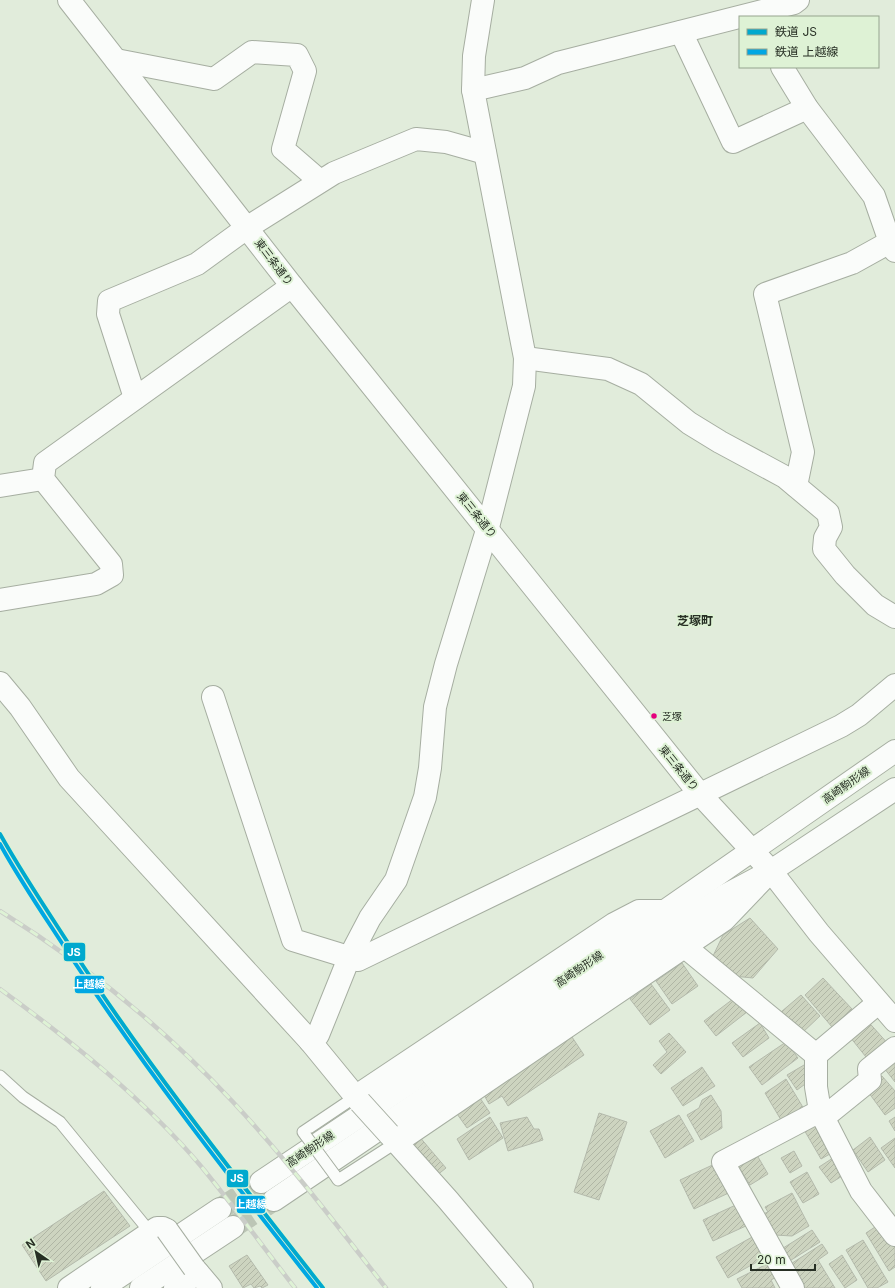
<svg xmlns="http://www.w3.org/2000/svg" width="895" height="1288" font-family="Inter,'Noto Sans JP',sans-serif">
<style>
.building{fill:url(#building-hatch);stroke:#b4baac}
.lines{fill:none;stroke-linecap:round;stroke-linejoin:round}
.primary-tunnel{stroke:#bcc6b6;stroke-width:22;stroke-dasharray:22 11;stroke-linecap:butt}
.lane-casing{stroke:#a6aea1;stroke-width:13}
.street-casing{stroke:#a6aea1;stroke-width:24}
.primary-casing{stroke:#a6aea1;stroke-width:24}
.lane{stroke:#fafcfa;stroke-width:11}
.street{stroke:#fafcfa;stroke-width:22}
.primary{stroke:#fafcfa;stroke-width:22}
.rail-casing{stroke:#cacdc8;stroke-width:4.5}
.rail{stroke:#def2d5;stroke-width:3;stroke-dasharray:9;stroke-linecap:butt}
.lane-bridge-casing{stroke:#a6aea1;stroke-width:13;stroke-linecap:butt}
.street-bridge-casing{stroke:#a6aea1;stroke-width:24;stroke-linecap:butt}
.lane-bridge{stroke:#fafcfa;stroke-width:11}
.street-bridge{stroke:#fafcfa;stroke-width:22}
.rail-1-casing{stroke:#def2d5;stroke-width:7}
.rail-2-casing{stroke:#def2d5;stroke-width:7}
.rail-1{stroke:#00a9ce;stroke-width:4}
.rail-2{stroke:#00a7e3;stroke-width:4}
.bus-dot{fill:#e5007d;stroke:#def2d5;stroke-width:1.5}
.labels{text-anchor:middle;stroke-width:4;stroke-linejoin:round;paint-order:stroke}
.bus-label{font-size:10px;fill:#272f24;stroke:#def2d5;text-anchor:start}
.street-label{font-size:11px;fill:#272f24;stroke:#def2d5}
.neighbourhood-label{font-size:12px;font-weight:bold;fill:#272f24;stroke:#def2d5}
.line-badge{stroke:#def2d5;stroke-width:1.5}
.badge-label{font-size:11px;text-anchor:middle;font-weight:bold;fill:#fff}
</style>
<defs>
<pattern id="building-hatch" width="6" height="6" patternUnits="userSpaceOnUse"><rect width="6" height="6" fill="#cdd4c0"/><path d="M-1 1l2-2M0 6l6-6M5 7l2-2" fill="none" stroke="#b0b6a5"/></pattern>
</defs>
<rect width="100%" height="100%" fill="#e1ecdb"/>
<!-- building -->
<g class="building">
<polygon points="750,918 778,949 753,978 733,976 713,956 723,935"/>
<polygon points="682,963 698,986 672,1004 656,981"/>
<polygon points="823,978 852,1009 832,1027 805,995"/>
<polygon points="651,984 670,1010 650,1025 630,999"/>
<polygon points="801,995 820,1016 802,1033 781,1012"/>
<polygon points="733,999 747,1012 716,1036 704,1021"/>
<polygon points="864,1017 890,1046 870,1062 846,1032"/>
<polygon points="760,1023 769,1038 743,1057 732,1043"/>
<polygon points="669,1033 686,1052 661,1074 653,1065 667,1052 659,1041"/>
<polygon points="572,1037 584,1055 508,1106 502,1096 489,1104 484,1095"/>
<polygon points="786,1042 798,1058 762,1085 749,1067"/>
<polygon points="895,1058 895,1082 884,1068"/>
<polygon points="804,1065 812,1079 797,1090 787,1075"/>
<polygon points="702,1067 715,1086 683,1106 671,1088"/>
<polygon points="882,1076 895,1091 895,1108 885,1115 866,1089"/>
<polygon points="786,1079 804,1109 781,1120 765,1093"/>
<polygon points="478,1095 490,1113 467,1128 455,1111"/>
<polygon points="711,1095 721,1111 722,1128 701,1140 687,1115 699,1108 702,1100"/>
<polygon points="599,1113 627,1122 599,1200 574,1192"/>
<polygon points="679,1115 694,1141 665,1158 650,1131"/>
<polygon points="490,1117 503,1138 469,1160 457,1139"/>
<polygon points="527,1117 534,1129 539,1129 543,1140 508,1151 500,1123"/>
<polygon points="895,1117 895,1131 889,1121"/>
<polygon points="818,1119 837,1150 821,1159 803,1128"/>
<polygon points="418,1135 446,1168 436,1176 408,1143"/>
<polygon points="870,1137 885,1160 868,1172 853,1150"/>
<polygon points="895,1138 895,1168 881,1148"/>
<polygon points="754,1150 768,1174 750,1185 735,1161"/>
<polygon points="794,1151 802,1166 790,1173 781,1158"/>
<polygon points="836,1156 847,1173 831,1183 819,1167"/>
<polygon points="719,1162 733,1191 694,1209 680,1180"/>
<polygon points="807,1172 819,1194 803,1203 790,1182"/>
<polygon points="104,1191 130,1226 46,1281 22,1245"/>
<polygon points="792,1193 809,1226 792,1236 775,1235 763,1214 768,1212 765,1207"/>
<polygon points="738,1204 748,1225 713,1241 703,1220"/>
<polygon points="881,1223 895,1243 895,1267 889,1271 866,1233"/>
<polygon points="812,1230 820,1242 788,1262 780,1250"/>
<polygon points="754,1236 766,1257 728,1278 716,1257"/>
<polygon points="863,1240 888,1282 877,1288 868,1288 846,1250"/>
<polygon points="822,1244 828,1253 818,1260 835,1288 798,1288 786,1267"/>
<polygon points="247,1255 268,1285 262,1288 260,1286 254,1288 251,1284 243,1288 229,1266"/>
<polygon points="842,1255 857,1280 845,1288 829,1264"/>
<polygon points="771,1262 778,1276 771,1280 775,1288 742,1288 737,1279"/>
</g>
<g class="lines">
<!-- primary-tunnel -->
<g class="primary-tunnel">
<polyline points="220,1209 261,1182"/>
<polyline points="233,1227 274,1200"/>
</g>
<!-- lane casing -->
<g class="lane-casing">
<g id="lane">
<polyline points="0,1076 23,1097 60,1122 150,1232"/>
<polyline points="306,1136 303,1132 355,1097"/>
<polyline points="334,1174 338,1180 397,1142"/>
</g>
</g>
<!-- street casing -->
<g class="street-casing">
<g id="street">
<polyline points="681,32 733,142 807,108"/>
<polyline points="116,60 214,79 252,52 297,55 305,71 283,149 320,181"/>
<polyline points="782,67 807,108 874,196 890,242 895,251"/>
<polyline points="473,90 525,78 558,63 794,3 798,0"/>
<polyline points="525,358 608,369 641,384 689,423 720,442 785,477 828,513 831,527 825,538 824,549 845,575 875,605 895,617"/>
<polyline points="135,398 108,314 109,301 197,264 248,227 334,173 416,139 446,142 485,153"/>
<polyline points="0,486 43,479"/>
<polyline points="796,486 803,452 765,294 852,263 890,242"/>
<polyline points="0,600 96,584 112,575 111,564 43,479 45,463 292,286"/>
<polyline points="0,683 20,707 69,778 310,1041 360,1102"/>
<polyline points="213,697 293,940 358,960 841,726 859,715 895,685"/>
<polyline points="676,937 685,947 816,1055 816,1087 820,1111 861,1191 895,1235"/>
<polyline points="310,1041 318,1035 349,958 370,918 396,880 425,797 430,768 435,707 446,664 488,527 524,386 525,358 473,90 474,56 483,0"/>
<polyline points="816,1055 878,1003"/>
<polyline points="355,1097 614,924 639,911 663,911"/>
<polyline points="823,1118 870,1080 869,1069 895,1048"/>
<polyline points="389,1134 448,1200 522,1288"/>
<polyline points="397,1142 724,920 766,876"/>
<polyline points="194,1268 211,1288"/>
<polyline points="69,1288 157,1228 163,1228 167,1230"/>
<polyline points="175,1288 198,1273"/>
<polyline points="793,1288 723,1162 820,1111"/>
</g>
</g>
<!-- primary casing -->
<g class="primary-casing">
<g id="primary">
<polyline points="69,0 292,286 699,793 771,871 819,933 895,1021"/>
<polyline points="261,1182 629,936 895,751"/>
<polyline points="274,1200 724,896 771,871 895,789"/>
<polyline points="102,1288 220,1209"/>
<polyline points="141,1288 233,1227"/>
</g>
</g>
<!-- lane -->
<use href="#lane" class="lane"/>
<!-- street -->
<use href="#street" class="street"/>
<!-- primary -->
<use href="#primary" class="primary"/>
<!-- rail casing -->
<g class="rail-casing">
<g id="rail">
<path d="M0 911C85 964 164 1028 233 1102 287 1160 336 1224 386 1288"/>
<path d="M0 989C70 1040 144 1099 200 1165 233 1205 263 1247 295 1288"/>
</g>
</g>
<!-- rail -->
<use href="#rail" class="rail"/>
<!-- lane-bridge casing -->
<g class="lane-bridge-casing">
<polyline id="lane-bridge" points="306,1136 334,1174"/>
</g>
<!-- street-bridge casing -->
<g class="street-bridge-casing">
<g id="street-bridge">
<polyline points="360,1102 389,1134"/>
<polyline points="167,1230 194,1268"/>
</g>
</g>
<!-- lane-bridge -->
<use href="#lane-bridge" class="lane-bridge"/>
<!-- street-bridge -->
<use href="#street-bridge" class="street-bridge"/>
<!-- rail-1 casing -->
<g class="rail-1-casing">
<path id="rail-1" d="M0 834C19 868 40 900 61 932 140 1056 232 1172 323 1288"/>
</g>
<!-- rail-2 casing -->
<g class="rail-2-casing">
<path id="rail-2" d="M0 844C17 875 37 905 56 934 136 1058 226 1173 317 1288"/>
</g>
<!-- rail-1 -->
<use href="#rail-1" class="rail-1"/>
<!-- rail-2 -->
<use href="#rail-2" class="rail-2"/>
</g>
<!-- markers -->
<circle class="bus-dot" cx="654" cy="716" r="3.5"/>
<g class="labels">
<!-- bus labels -->
<g class="bus-label">
<text x="662" y="720">芝塚</text>
</g>
<!-- street labels -->
<g class="street-label">
<text transform="translate(274 262) rotate(53)" y="4">東三条通り</text>
<text transform="translate(477 515) rotate(51)" y="4">東三条通り</text>
<text transform="translate(679 768) rotate(51)" y="4">東三条通り</text>
<text transform="translate(846 785) rotate(-35)" y="4">高崎駒形線</text>
<text transform="translate(579 969) rotate(-34)" y="4">高崎駒形線</text>
<text transform="translate(310 1149) rotate(-34)" y="4">高崎駒形線</text>
</g>
<!-- neighbourhood labels -->
<g class="neighbourhood-label">
<text x="695" y="625">芝塚町</text>
</g>
</g>
<g class="line-badge">
<rect x="63" y="942" width="23" height="20" rx="4" fill="#00a9ce"/>
<rect x="74" y="975" width="31" height="19" rx="4" fill="#00a7e3"/>
<rect x="226" y="1169" width="23" height="19" rx="4" fill="#00a9ce"/>
<rect x="236" y="1195" width="30" height="19" rx="4" fill="#00a7e3"/>
</g>
<g class="badge-label">
<text x="74" y="956">JS</text>
<text x="89" y="988">上越線</text>
<text x="237" y="1182">JS</text>
<text x="251" y="1208">上越線</text>
</g>
<!-- legend -->
<rect x="739" y="16" width="140" height="52" fill="#def2d5" stroke="#95a48e"/>
<rect x="747" y="29" width="20" height="6" fill="#00a9ce" stroke="#95a48e"/>
<text x="775" y="36" font-size="12" fill="#272f24">鉄道 JS</text>
<rect x="747" y="49" width="20" height="6" fill="#00a7e3" stroke="#95a48e"/>
<text x="775" y="56" font-size="12" fill="#272f24">鉄道 上越線</text>
<!-- north arrow -->
<g transform="translate(36 1252) rotate(326)" stroke="#def2d5" stroke-width="3" paint-order="stroke">
<path d="M0-3L7 15L0 10L-7 15Z" fill="#272f24"/>
<text y="-6" font-size="11" font-weight="bold" text-anchor="middle" fill="#272f24">N</text>
</g>
<!-- scale -->
<path d="M751 1264v6h64v-6" fill="none" stroke="#272f24" stroke-width="2"/>
<text x="757" y="1264" font-size="12" fill="#272f24" stroke="#def2d5" stroke-width="3" paint-order="stroke">20 m</text>
</svg>
